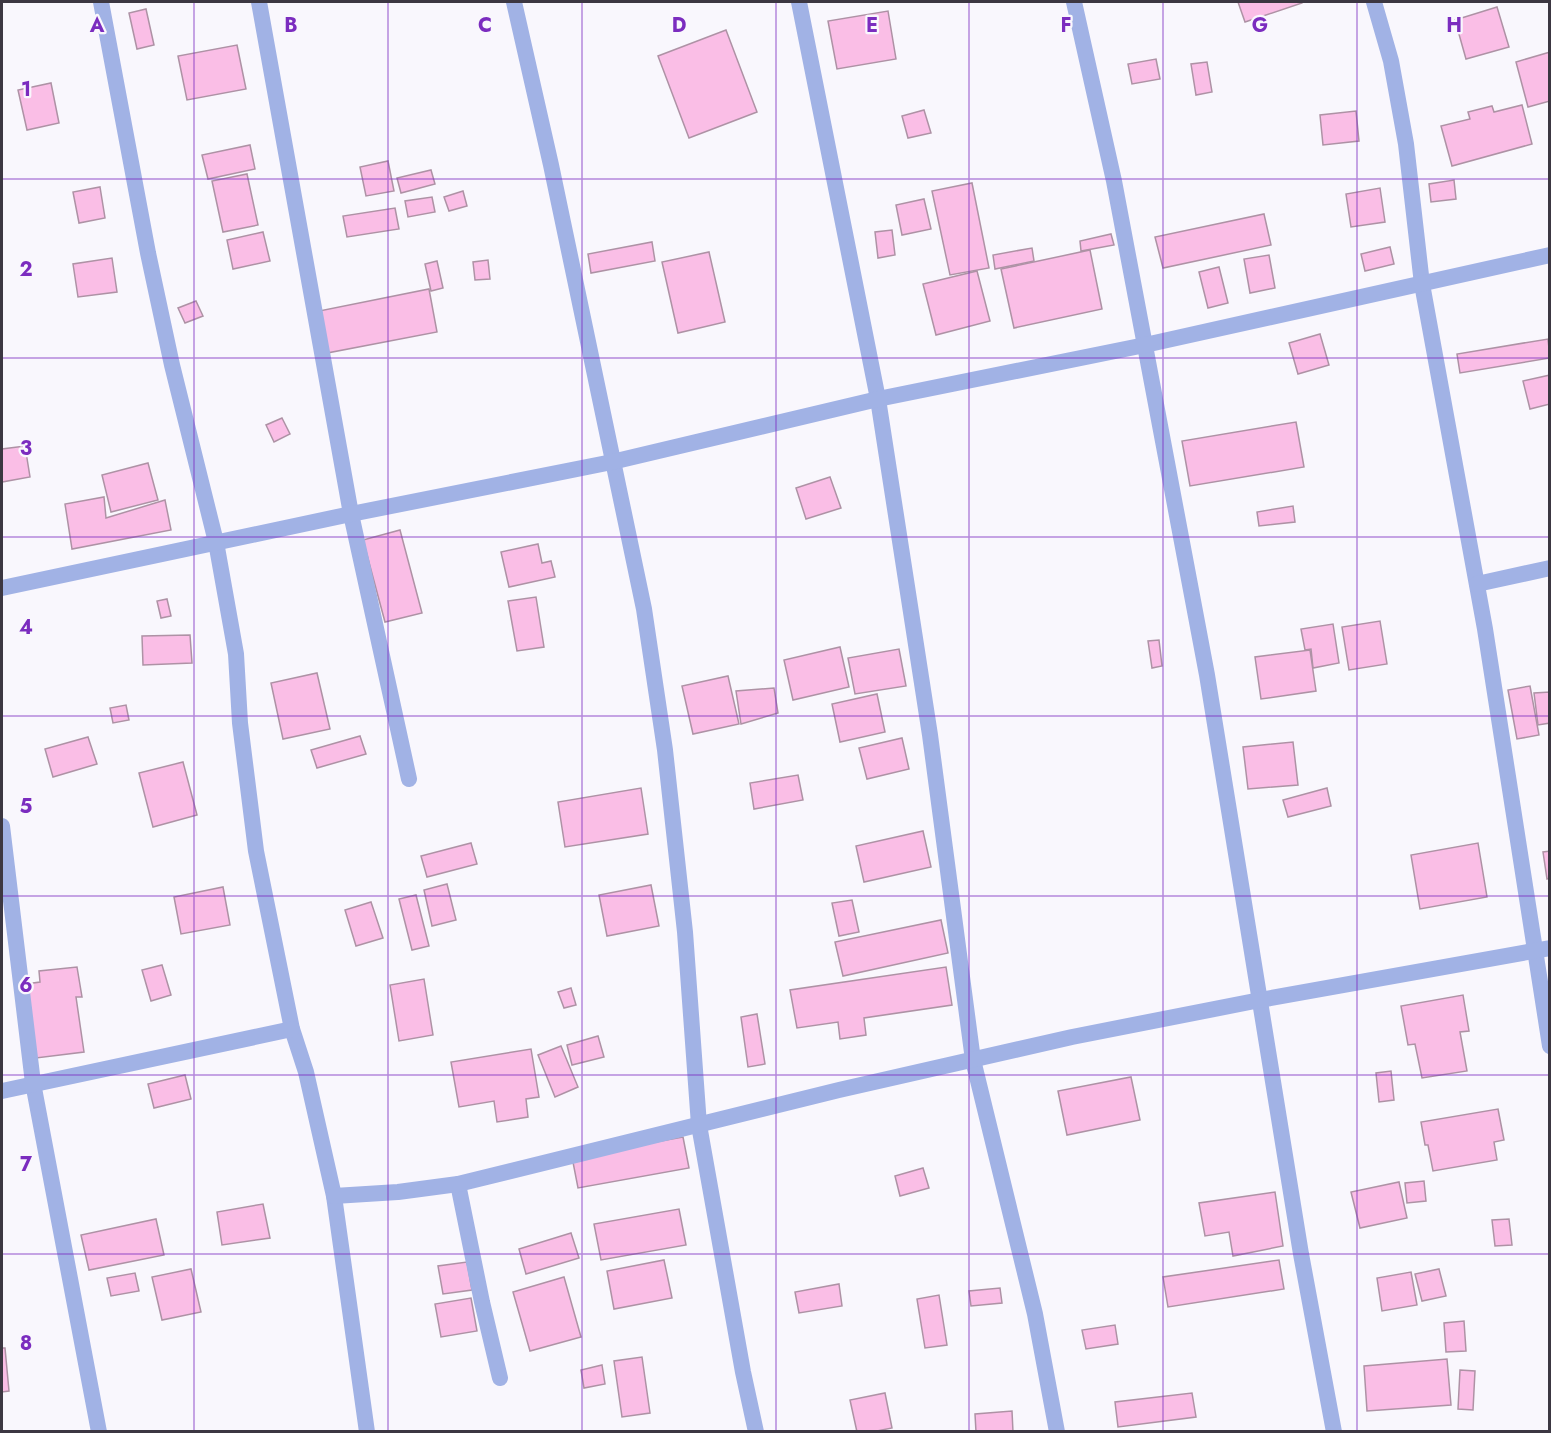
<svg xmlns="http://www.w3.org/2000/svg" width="1551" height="1433" font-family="Jost,sans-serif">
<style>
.building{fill:#fabee6;stroke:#ae92a5;stroke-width:1.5}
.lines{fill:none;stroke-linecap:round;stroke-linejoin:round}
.minor{stroke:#a1b2e5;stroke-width:16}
.grid{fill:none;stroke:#7b2cbf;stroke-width:1.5;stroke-opacity:0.55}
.grid-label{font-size:20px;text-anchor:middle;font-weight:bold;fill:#7b2cbf;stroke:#f9f7fd;stroke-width:4.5;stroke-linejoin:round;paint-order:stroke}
</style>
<rect width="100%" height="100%" fill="#f9f7fd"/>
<!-- building -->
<g class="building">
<polygon points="1238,2 1302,2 1302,3 1245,22"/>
<polygon points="1497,7 1509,47 1466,59 1455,20"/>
<polygon points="146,9 154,45 137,49 129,13"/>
<polygon points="888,11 896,59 837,69 828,21"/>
<polygon points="726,30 757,112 689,138 658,56"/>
<polygon points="237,45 246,89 187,100 178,56"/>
<polygon points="1550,52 1550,101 1528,107 1516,62"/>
<polygon points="1156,59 1160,79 1132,84 1128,64"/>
<polygon points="1207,62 1212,92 1196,95 1191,64"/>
<polygon points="51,83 59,123 27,130 18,90"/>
<polygon points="1522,105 1532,144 1452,166 1441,126 1470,119 1468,112 1492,106 1494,112"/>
<polygon points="924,110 931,133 908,138 902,116"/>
<polygon points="1356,111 1359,141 1323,145 1320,115"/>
<polygon points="250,145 255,169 208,179 202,155"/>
<polygon points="388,161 394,191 366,196 360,167"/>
<polygon points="431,170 435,184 401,193 397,178"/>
<polygon points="247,174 258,225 223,232 212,181"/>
<polygon points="1454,180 1456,199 1431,202 1429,184"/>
<polygon points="972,183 989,268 950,275 932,191"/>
<polygon points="100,187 105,218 79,223 73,192"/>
<polygon points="1380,188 1385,222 1351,227 1346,194"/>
<polygon points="463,191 467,206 449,211 444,197"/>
<polygon points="432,197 435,212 408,217 405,201"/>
<polygon points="924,199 931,229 902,235 896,205"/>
<polygon points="395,208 399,229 347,237 343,216"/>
<polygon points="1264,214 1271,245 1163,268 1155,237"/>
<polygon points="892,230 895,255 878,258 875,232"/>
<polygon points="263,232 270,261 233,269 227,240"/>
<polygon points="1111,234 1114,245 1081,251 1080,241"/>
<polygon points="652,242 655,261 591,273 588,254"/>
<polygon points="1390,247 1394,264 1365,271 1361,254"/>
<polygon points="1032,248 1034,261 995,269 993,255"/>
<polygon points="1090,250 1102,309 1014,328 1001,269"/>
<polygon points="709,252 725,322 678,333 662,262"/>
<polygon points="1269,255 1275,288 1250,293 1244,259"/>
<polygon points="112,258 117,292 78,297 73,264"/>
<polygon points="488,260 490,279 475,280 473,262"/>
<polygon points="437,261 443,288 431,291 425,264"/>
<polygon points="1219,267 1228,303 1208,308 1199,272"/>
<polygon points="977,271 990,321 936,335 923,284"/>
<polygon points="429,289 437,332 327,353 319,311"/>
<polygon points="196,301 203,316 185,323 178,308"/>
<polygon points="1320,334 1329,365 1298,374 1289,343"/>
<polygon points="1548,339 1550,358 1460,373 1457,354"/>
<polygon points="1550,375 1550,404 1530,409 1523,381"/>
<polygon points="282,418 290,434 274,442 266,425"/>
<polygon points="1296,422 1304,467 1190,486 1182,441"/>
<polygon points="25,446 30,477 2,482 2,449"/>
<polygon points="148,463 158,500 111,512 102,475"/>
<polygon points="830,477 841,508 806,519 796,488"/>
<polygon points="104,497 106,518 165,500 171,530 72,549 65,504"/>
<polygon points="1293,506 1295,522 1259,526 1257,512"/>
<polygon points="400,530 422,613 385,622 363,540"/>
<polygon points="538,544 542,563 551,561 555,577 509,587 501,552"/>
<polygon points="536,597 544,647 517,651 508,601"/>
<polygon points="167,599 171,616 161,618 157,601"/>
<polygon points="1380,621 1387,664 1349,670 1342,627"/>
<polygon points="1333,624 1339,663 1313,668 1311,649 1305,650 1301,629"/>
<polygon points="190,635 192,663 143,665 142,636"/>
<polygon points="1159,640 1162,666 1152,668 1148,641"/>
<polygon points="840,647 849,687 793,700 784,660"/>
<polygon points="899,649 906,686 855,694 848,658"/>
<polygon points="1310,650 1316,691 1261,699 1255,657"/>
<polygon points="317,673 330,729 283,739 271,683"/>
<polygon points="728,676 739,724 693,734 682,686"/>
<polygon points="1530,686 1539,735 1517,739 1508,690"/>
<polygon points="774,688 778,713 741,724 736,691"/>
<polygon points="1550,692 1550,723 1538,725 1534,693"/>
<polygon points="877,694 885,732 840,742 832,704"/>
<polygon points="126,705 129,720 113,723 110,708"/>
<polygon points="360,736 366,754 317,768 311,750"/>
<polygon points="88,737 97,764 53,777 45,749"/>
<polygon points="902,738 909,769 867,779 859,748"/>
<polygon points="1293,742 1298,785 1248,789 1243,747"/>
<polygon points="183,762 197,815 153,827 139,773"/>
<polygon points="798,775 803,800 754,809 750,783"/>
<polygon points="641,788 648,834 565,847 558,802"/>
<polygon points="1327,788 1331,806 1288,817 1283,800"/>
<polygon points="923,831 931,867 864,882 856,846"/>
<polygon points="471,843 477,864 427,877 421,856"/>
<polygon points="1478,843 1487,897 1420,909 1411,855"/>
<polygon points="1550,851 1550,878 1547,879 1543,852"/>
<polygon points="447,884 456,920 432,926 424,890"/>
<polygon points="651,885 659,926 607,936 599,895"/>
<polygon points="223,887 230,925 181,934 174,897"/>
<polygon points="416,895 429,946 412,950 399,899"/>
<polygon points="852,900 859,932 839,936 832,903"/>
<polygon points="371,902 383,938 356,946 345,910"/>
<polygon points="941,920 948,953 843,976 835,942"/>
<polygon points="162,965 171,995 151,1001 142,970"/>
<polygon points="77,967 82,997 76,997 84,1052 36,1058 26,984 40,982 39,971"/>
<polygon points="946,967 952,1005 864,1018 866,1035 840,1039 838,1022 797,1028 790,990"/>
<polygon points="424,979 433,1035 399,1041 390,985"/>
<polygon points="571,988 576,1005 564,1008 558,992"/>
<polygon points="1463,995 1469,1031 1460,1032 1467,1071 1422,1078 1415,1044 1408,1045 1401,1006"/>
<polygon points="757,1014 765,1064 748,1067 741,1017"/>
<polygon points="598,1036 604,1057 572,1065 567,1045"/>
<polygon points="561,1046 578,1087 555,1097 538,1055"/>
<polygon points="531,1049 539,1097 526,1099 528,1117 497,1122 494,1101 459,1107 451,1062"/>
<polygon points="1391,1071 1394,1100 1379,1102 1376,1073"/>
<polygon points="185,1075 191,1099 154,1108 148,1084"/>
<polygon points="1131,1077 1140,1120 1067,1135 1058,1091"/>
<polygon points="1498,1109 1504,1140 1494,1142 1497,1160 1433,1171 1428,1145 1425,1145 1421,1122"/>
<polygon points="683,1137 689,1168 578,1188 572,1157"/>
<polygon points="923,1168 929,1188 900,1196 895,1176"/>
<polygon points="1424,1181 1426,1201 1407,1203 1405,1183"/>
<polygon points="1399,1182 1407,1218 1360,1228 1351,1192"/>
<polygon points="1275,1192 1283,1246 1233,1256 1229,1232 1205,1236 1199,1203"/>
<polygon points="263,1204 270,1238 222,1245 217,1212"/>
<polygon points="679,1209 686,1245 601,1260 594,1224"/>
<polygon points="156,1219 164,1255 89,1270 81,1235"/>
<polygon points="1509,1219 1512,1245 1495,1246 1492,1220"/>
<polygon points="571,1233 579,1258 526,1274 519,1249"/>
<polygon points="664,1260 672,1298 614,1309 607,1271"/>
<polygon points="1279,1260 1284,1289 1168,1307 1163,1277"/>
<polygon points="467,1262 472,1290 443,1294 438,1266"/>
<polygon points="191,1269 201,1312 162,1320 152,1277"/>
<polygon points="1439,1269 1446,1296 1422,1301 1415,1274"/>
<polygon points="1411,1272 1417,1305 1382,1311 1377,1278"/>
<polygon points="135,1273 139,1291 111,1296 107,1278"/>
<polygon points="564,1277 581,1337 530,1351 513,1292"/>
<polygon points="839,1284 842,1306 799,1313 795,1292"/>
<polygon points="1000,1288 1002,1303 971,1306 969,1291"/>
<polygon points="939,1295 947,1345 925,1348 917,1299"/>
<polygon points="471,1298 477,1331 441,1337 435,1304"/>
<polygon points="1464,1321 1466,1351 1446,1352 1444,1323"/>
<polygon points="1115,1325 1118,1344 1086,1349 1082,1330"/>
<polygon points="2,1348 5,1348 9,1391 2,1392"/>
<polygon points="642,1357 650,1413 622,1417 614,1361"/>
<polygon points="1447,1359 1451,1405 1367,1411 1364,1366"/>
<polygon points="602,1365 605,1384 584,1388 581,1370"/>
<polygon points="1460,1370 1475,1371 1473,1410 1458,1409"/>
<polygon points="885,1393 892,1428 872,1432 857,1432 850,1400"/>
<polygon points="1192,1393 1196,1417 1118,1427 1115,1402"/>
<polygon points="1012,1411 1013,1432 976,1432 975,1414"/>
</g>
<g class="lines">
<!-- minor -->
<g class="minor">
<polyline points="101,2 148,253 172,365 216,542 236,654 240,723 256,851 292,1029 306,1072 334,1196 367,1432"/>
<polyline points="259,2 351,514 409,779"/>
<polyline points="514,2 551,165 644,609 665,750 685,932 699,1125 743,1372 756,1432"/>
<polyline points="799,2 878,399 930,735 973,1060 1035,1314 1057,1432"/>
<polyline points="1074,2 1114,181 1207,675 1301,1254 1334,1432"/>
<polyline points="1374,2 1391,61 1406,144 1422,284 1485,629 1550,1046"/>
<polyline points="1477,584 1550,568"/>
<polyline points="2,588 351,514 612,462 878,399 1145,345 1550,255"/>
<polyline points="2,826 33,1083 99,1432"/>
<polyline points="2,1091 292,1029"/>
<polyline points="458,1184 482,1302 500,1378"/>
<polyline points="334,1196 398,1192 458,1184 839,1090 1072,1037 1260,1000 1550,948"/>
</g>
</g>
<!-- grid -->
<path class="grid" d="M194 2V1432M388 2V1432M582 2V1432M776 2V1432M969 2V1432M1163 2V1432M1357 2V1432M2 179H1550M2 358H1550M2 537H1550M2 716H1550M2 896H1550M2 1075H1550M2 1254H1550"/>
<g class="grid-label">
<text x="97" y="32">A</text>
<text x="291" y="32">B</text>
<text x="485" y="32">C</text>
<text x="679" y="32">D</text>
<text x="872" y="32">E</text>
<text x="1066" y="32">F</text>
<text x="1260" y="32">G</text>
<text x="1454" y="32">H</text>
<text x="26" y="96">1</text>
<text x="26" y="276">2</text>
<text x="26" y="455">3</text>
<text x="26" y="634">4</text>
<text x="26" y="813">5</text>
<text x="26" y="992">6</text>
<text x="26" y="1171">7</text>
<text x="26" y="1350">8</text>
</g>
<!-- border -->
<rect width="1551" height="1433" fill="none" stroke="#3c3742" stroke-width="6"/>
</svg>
